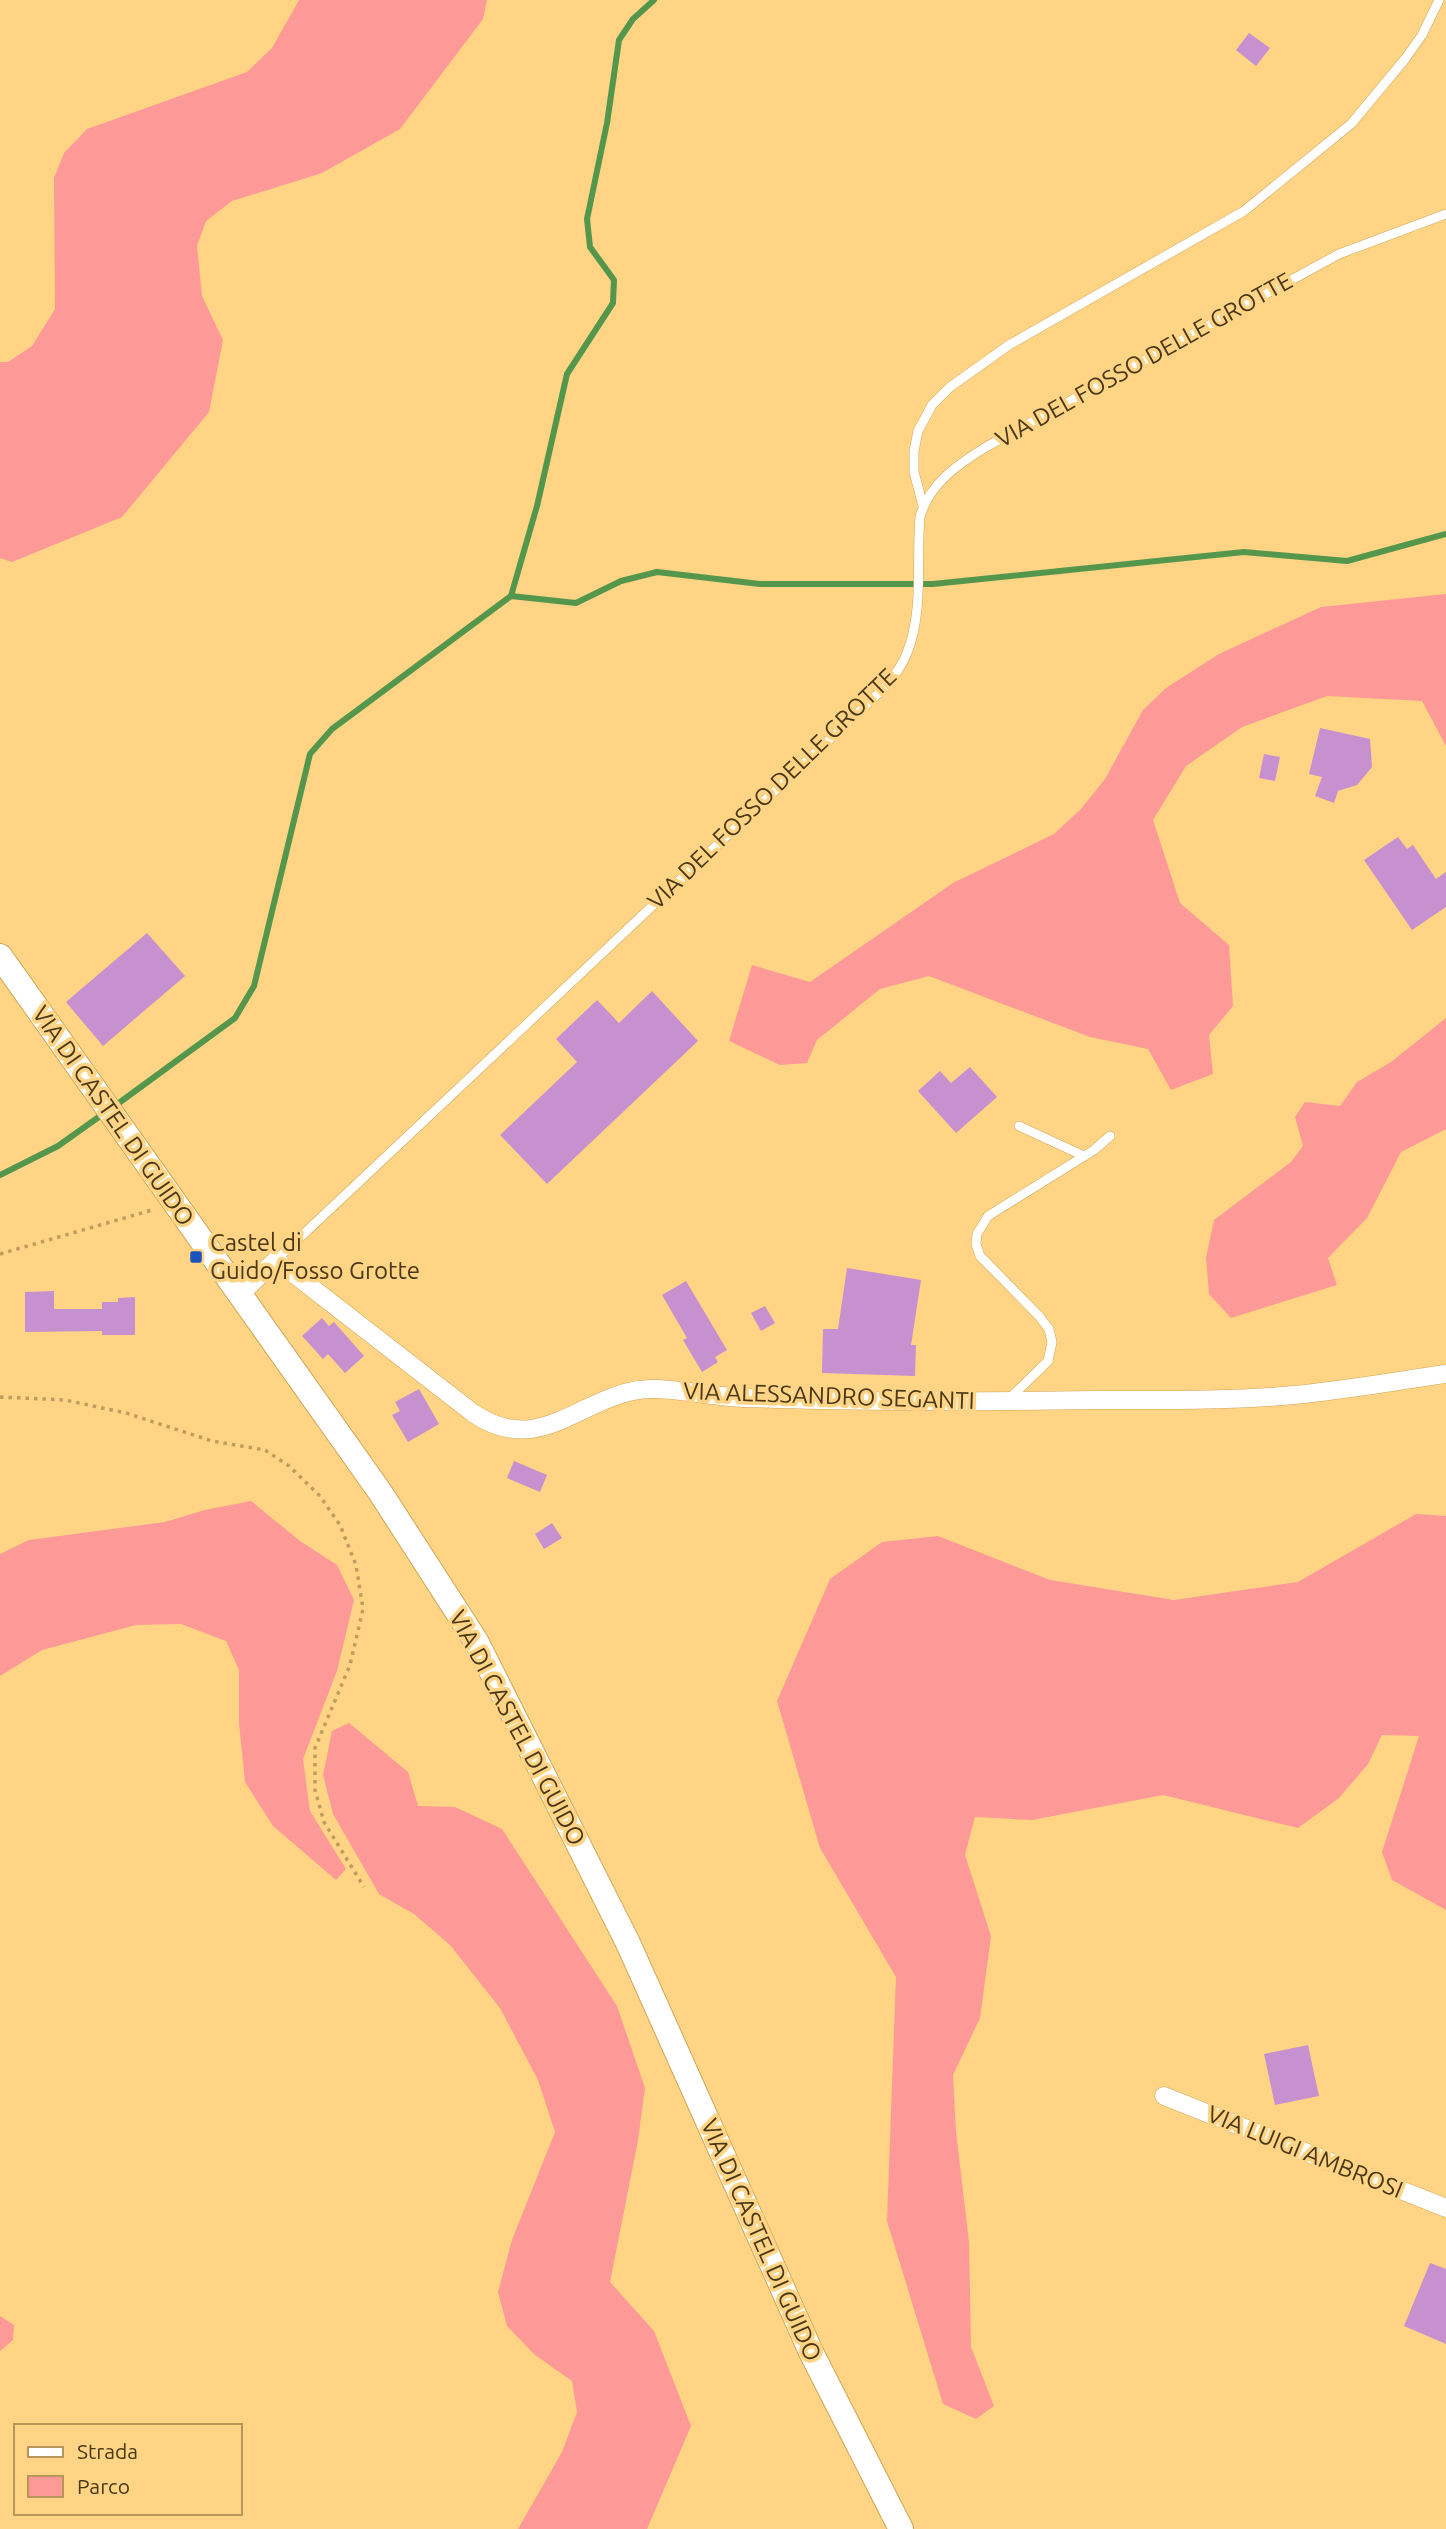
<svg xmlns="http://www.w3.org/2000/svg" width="1446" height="2529" font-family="Ubuntu,sans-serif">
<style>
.green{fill:#fd9a97}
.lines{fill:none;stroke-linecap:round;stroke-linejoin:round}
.stream{stroke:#53964c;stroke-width:6}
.building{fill:#c790cf}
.lane-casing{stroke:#cea556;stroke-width:10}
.street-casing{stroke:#cea556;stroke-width:19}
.secondary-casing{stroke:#cea556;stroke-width:26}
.path{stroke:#bf9d5e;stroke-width:3.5;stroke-dasharray:3.5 5;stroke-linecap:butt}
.lane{stroke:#fff;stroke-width:9}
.street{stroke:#fff;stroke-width:18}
.secondary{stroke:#fff;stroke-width:24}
.poi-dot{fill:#1b52be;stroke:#ffd485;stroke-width:2.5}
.labels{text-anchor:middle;stroke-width:7;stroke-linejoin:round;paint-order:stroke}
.street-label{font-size:24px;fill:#493817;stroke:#ffd485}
.poi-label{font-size:24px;fill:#493817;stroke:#ffd485;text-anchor:start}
</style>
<rect width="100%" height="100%" fill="#ffd485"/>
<!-- green -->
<g class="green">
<polygon points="299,0 487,0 483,19 400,129 322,173 232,201 206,221 197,246 202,296 223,340 209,412 122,517 12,562 0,558 0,362 8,362 32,346 55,309 54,178 64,153 87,129 247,72 272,48"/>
<polygon points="1446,594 1446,746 1422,701 1327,696 1242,727 1186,766 1153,820 1180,903 1229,945 1233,1006 1209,1035 1213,1074 1171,1090 1148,1049 1090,1037 929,976 880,989 817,1040 807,1063 780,1065 729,1041 752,965 810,982 953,883 1054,834 1081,809 1105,779 1143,710 1166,688 1219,654 1321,607"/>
<polygon points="1446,1018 1446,1129 1401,1152 1367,1218 1328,1258 1337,1285 1231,1318 1209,1294 1206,1258 1214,1220 1291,1162 1303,1146 1295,1117 1305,1102 1340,1106 1357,1082 1391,1062"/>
<polygon points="251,1501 300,1541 337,1565 354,1600 337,1671 303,1759 310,1811 346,1869 336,1880 273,1826 245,1782 239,1723 239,1670 226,1641 181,1624 136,1625 42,1650 0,1676 0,1554 29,1540 165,1522 205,1510"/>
<polygon points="1416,1514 1446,1516 1446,1910 1392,1880 1382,1852 1419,1736 1382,1735 1368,1764 1339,1798 1298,1828 1163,1795 1032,1820 975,1817 965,1855 991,1936 980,2018 953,2075 956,2132 969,2242 971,2347 994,2406 976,2419 943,2404 887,2221 896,1977 820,1848 777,1701 830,1579 882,1542 938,1536 1050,1580 1174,1600 1298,1582"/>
<polygon points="349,1723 408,1772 418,1806 455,1807 502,1829 617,2006 645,2088 638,2140 610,2282 654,2331 691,2426 647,2529 518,2529 562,2452 577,2412 572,2381 535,2355 507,2326 498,2292 512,2240 555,2132 538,2080 500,2008 450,1945 414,1914 379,1894 333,1814 323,1775 332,1731"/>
<polygon points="0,2316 14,2325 13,2340 0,2351"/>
</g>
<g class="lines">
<!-- stream -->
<g class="stream">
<polyline points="511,596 537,506 567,374 613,303 614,280 590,247 587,219 607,123 619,40 633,19 654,0"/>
<polyline points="112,1108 235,1018 254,986 310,754 332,729 511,596 576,603 621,581 657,572 760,584 933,584 1244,552 1347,561 1446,534"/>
<polyline points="0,1175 58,1146 103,1114"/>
</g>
</g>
<!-- building -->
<g class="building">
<polygon points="1249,33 1270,48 1256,66 1236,50"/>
<polygon points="1320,728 1370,739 1372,767 1357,785 1338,791 1334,803 1315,796 1322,777 1309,774"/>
<polygon points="1264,754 1280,757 1275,781 1259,778"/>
<polygon points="1398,837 1407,849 1413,845 1436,879 1446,872 1446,907 1412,930 1364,860"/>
<polygon points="147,933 185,976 103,1046 66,1002"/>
<polygon points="652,991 698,1041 547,1184 500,1135 577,1062 556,1039 597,1000 619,1023"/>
<polygon points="970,1067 997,1097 956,1133 918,1091 940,1071 951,1083"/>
<polygon points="847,1268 921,1280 911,1345 916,1345 915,1376 822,1373 823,1329 838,1329"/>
<polygon points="686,1281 727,1350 715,1357 718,1362 702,1372 683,1340 687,1338 662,1295"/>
<polygon points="54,1291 54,1309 102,1309 102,1302 118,1302 118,1298 135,1297 135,1335 102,1335 102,1331 25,1332 25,1292"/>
<polygon points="765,1306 775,1323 761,1331 751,1313"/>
<polygon points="322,1318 329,1326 334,1322 364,1356 345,1373 328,1354 323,1359 302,1336"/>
<polygon points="419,1389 439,1424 408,1442 392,1415 400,1411 395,1402"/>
<polygon points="514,1461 547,1475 540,1492 507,1478"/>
<polygon points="552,1523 562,1538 544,1549 535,1534"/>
<polygon points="1308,2045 1319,2096 1275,2105 1264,2054"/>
<polygon points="1430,2263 1446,2269 1446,2344 1404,2326"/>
</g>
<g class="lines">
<!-- lane casing -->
<g class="lane-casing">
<g id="lane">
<polyline points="923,506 914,472 914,451 918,431 932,405 950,387 1009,345 1244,211 1351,124 1405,59 1422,35 1439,0"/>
<polyline points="1019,1126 1084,1156"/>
<path d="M276 1260 883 689C892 678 902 667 907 653 924 610 916 562 920 517 929 484 958 464 986 447L1339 254 1446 214"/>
<polyline points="1010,1398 1048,1361 1052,1342 1049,1329 1039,1316 980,1256 976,1244 977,1234 988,1216 1094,1150 1110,1136"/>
</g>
</g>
<!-- street casing -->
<g class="street-casing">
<g id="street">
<path d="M239 1295 276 1260 473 1413C544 1462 588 1386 656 1389 686 1390 716 1397 746 1398 863 1402 981 1402 1099 1400 1164 1400 1230 1401 1294 1395 1345 1390 1396 1381 1446 1374"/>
<polyline points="1164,2096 1446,2208"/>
</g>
</g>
<!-- secondary casing -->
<g class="secondary-casing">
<polyline id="secondary" points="0,956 380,1492 476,1641 628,1943 811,2352 901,2529"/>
</g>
<!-- path -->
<g class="path">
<polyline points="0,1254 152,1210"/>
<polyline points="0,1397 65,1400 126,1413 212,1441 265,1450 289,1466 320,1496 340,1525 356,1565 363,1609 350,1665 315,1748 315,1790 324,1822 364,1887"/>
</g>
<!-- lane -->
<use href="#lane" class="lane"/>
<!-- street -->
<use href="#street" class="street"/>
<!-- secondary -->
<use href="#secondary" class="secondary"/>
</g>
<!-- markers -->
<rect class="poi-dot" x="189" y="1250" width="14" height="14" rx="3.5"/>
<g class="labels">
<!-- street labels -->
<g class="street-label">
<text transform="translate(1144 360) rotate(-29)" y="8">VIA DEL FOSSO DELLE GROTTE</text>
<text transform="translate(772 789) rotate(-44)" y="8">VIA DEL FOSSO DELLE GROTTE</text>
<text transform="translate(113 1116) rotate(55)" y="8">VIA DI CASTEL DI GUIDO</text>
<text transform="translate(829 1396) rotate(2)" y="8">VIA ALESSANDRO SEGANTI</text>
<text transform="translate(517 1728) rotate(62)" y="8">VIA DI CASTEL DI GUIDO</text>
<text transform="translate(1305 2152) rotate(22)" y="8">VIA LUIGI AMBROSI</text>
<text transform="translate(761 2240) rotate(66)" y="8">VIA DI CASTEL DI GUIDO</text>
</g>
<!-- poi labels -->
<g class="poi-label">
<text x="210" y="1251">Castel di<tspan x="210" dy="28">Guido/Fosso Grotte</tspan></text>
</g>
</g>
<!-- legend -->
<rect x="14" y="2424" width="228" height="91" fill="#ffd485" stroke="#b69659" stroke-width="2"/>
<rect x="28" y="2447" width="35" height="10" fill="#ffffff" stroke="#b69659" stroke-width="2"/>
<text x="77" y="2459" font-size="21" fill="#493817">Strada</text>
<rect x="28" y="2476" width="35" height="21" fill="#fd9a97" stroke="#b69659" stroke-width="2"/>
<text x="77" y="2494" font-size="21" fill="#493817">Parco</text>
</svg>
